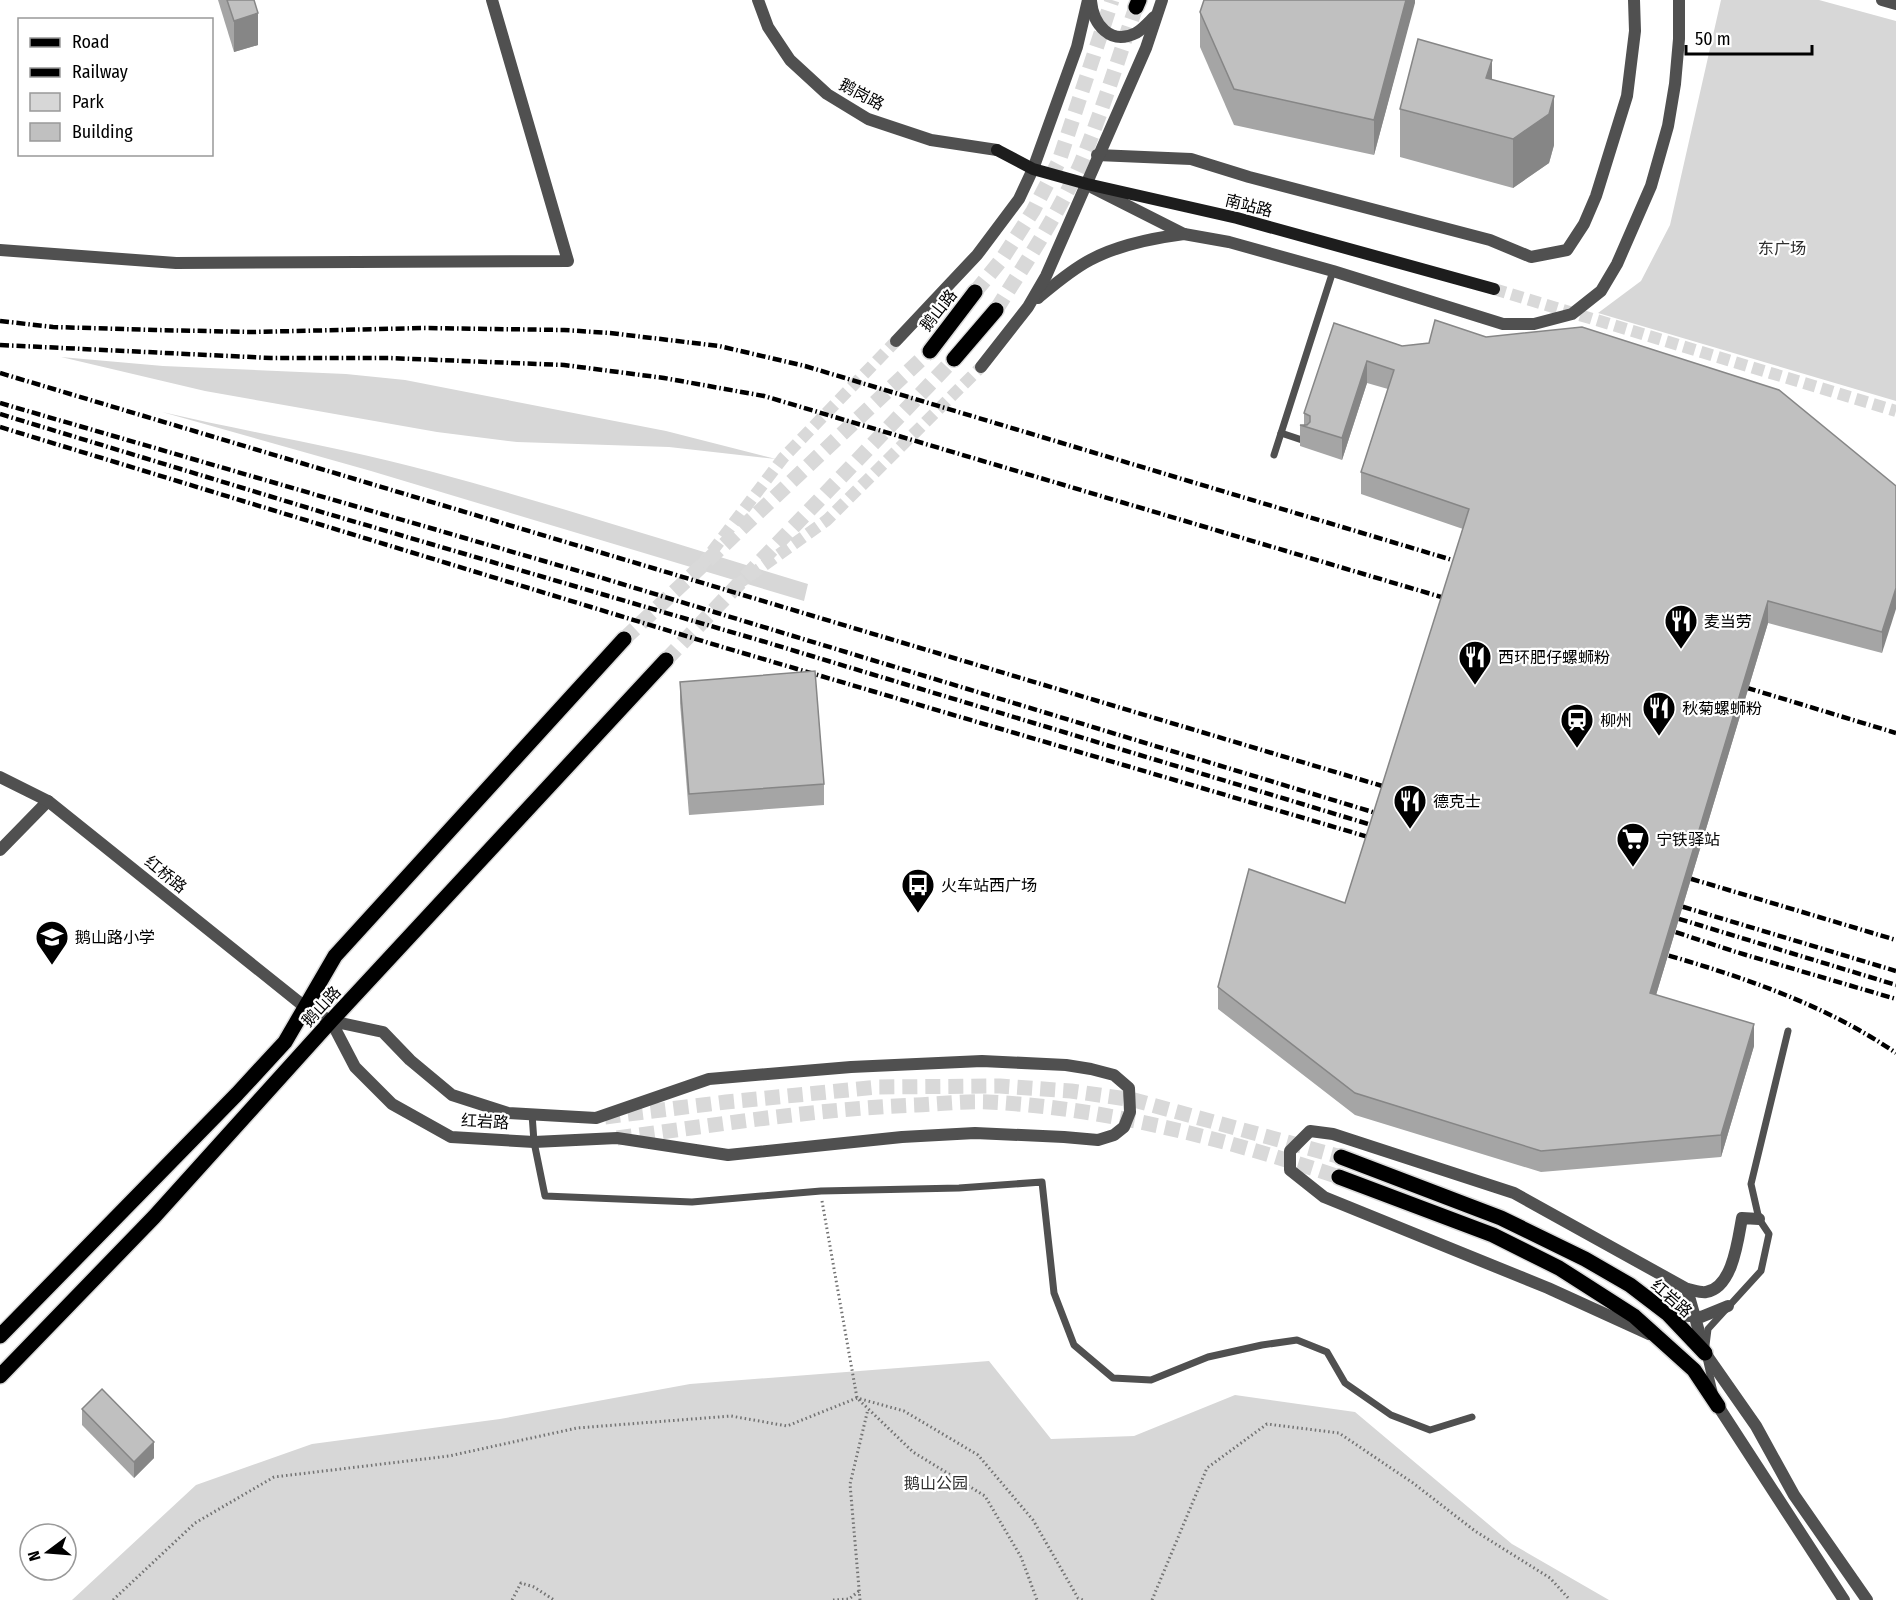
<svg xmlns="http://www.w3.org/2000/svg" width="1896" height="1600" font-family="'Fira Sans Condensed','Noto Sans SC',sans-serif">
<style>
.green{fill:#d7d7d7}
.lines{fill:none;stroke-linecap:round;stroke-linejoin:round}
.tertiary-tunnel{stroke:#d9d9d9;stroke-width:12;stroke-dasharray:12 6;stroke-linecap:butt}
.secondary-tunnel{stroke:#d9d9d9;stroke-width:12;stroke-dasharray:12 6;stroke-linecap:butt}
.primary-tunnel{stroke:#d9d9d9;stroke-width:15;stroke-dasharray:15 8;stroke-linecap:butt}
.primary-casing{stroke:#dbdbdb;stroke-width:18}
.path{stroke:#727272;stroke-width:3;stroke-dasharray:1.5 3;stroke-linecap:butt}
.service{stroke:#505050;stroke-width:7}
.minor{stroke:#505050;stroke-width:12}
.tertiary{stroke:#505050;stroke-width:12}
.secondary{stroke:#1d1d1d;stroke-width:12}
.primary{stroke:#000;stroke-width:15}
.rail{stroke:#000;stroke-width:4.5;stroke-dasharray:9 3 1.5 3;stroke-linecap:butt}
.wall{fill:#a5a5a5}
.shaded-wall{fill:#868686}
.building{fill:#c0c0c0;stroke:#868686;stroke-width:1.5}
.labels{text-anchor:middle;stroke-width:4.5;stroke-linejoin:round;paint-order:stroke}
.street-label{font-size:16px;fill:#000;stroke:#fff}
.park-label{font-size:16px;fill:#2e2e2e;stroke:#fff}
.poi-label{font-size:16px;fill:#000;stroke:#fff;text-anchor:start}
</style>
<rect width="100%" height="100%" fill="#fff"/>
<!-- green -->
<g class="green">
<polygon points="1721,0 1819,0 1896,21 1896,401 1598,313 1641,281 1670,225"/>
<polygon points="61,357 163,366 346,374 405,380 666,431 776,459 669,447 517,442 437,432 205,391"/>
<path d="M162 412C253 433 344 448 433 472 559 506 683 546 808 584L804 601 371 471Z"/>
<polygon points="989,1361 1051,1439 1134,1436 1235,1395 1355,1412 1512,1544 1609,1600 72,1600 196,1485 312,1444 500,1419 690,1384"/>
</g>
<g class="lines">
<!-- tertiary-tunnel -->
<g class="tertiary-tunnel">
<polyline points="701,566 783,458 896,341"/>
<polyline points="735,586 827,520 981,367"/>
</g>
<!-- secondary-tunnel -->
<polyline class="secondary-tunnel" points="1494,289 1896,411"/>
<!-- primary-tunnel -->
<g class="primary-tunnel">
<polyline points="975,292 1002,259 1033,211 1059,161 1112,0"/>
<path d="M996 310C1026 262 1058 215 1081 163 1102 112 1118 59 1136 7"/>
<polyline points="624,639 930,351"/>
<polyline points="666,660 954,359"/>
<polyline points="605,1117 726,1102 878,1087 1000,1086 1071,1091 1134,1100 1341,1157"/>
<path d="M617 1138C716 1125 816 1109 916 1105 940 1104 964 1101 988 1102 1108 1108 1225 1139 1339 1177"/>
</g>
<!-- primary casing -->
<g class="primary-casing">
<g id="primary">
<polyline points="1136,7 1139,0"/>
<polyline points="930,351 975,292"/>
<polyline points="954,359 996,310"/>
<polyline points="1341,1157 1501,1218 1585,1259 1630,1285 1668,1314 1705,1353"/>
<polyline points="1339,1177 1493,1235 1559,1268 1634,1316 1694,1370 1718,1406"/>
<polyline points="0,1336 237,1094 285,1042 335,956 624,639"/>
<polyline points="0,1376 154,1217 331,1021 666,660"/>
</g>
</g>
<!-- path -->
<g class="path">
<polyline points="822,1201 857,1398 913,1452 985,1496 1021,1557 1037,1600"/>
<polyline points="113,1600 195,1523 274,1477 449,1456 577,1428 731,1416 787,1426 857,1398 904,1411 978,1455 1033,1520 1078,1598 1083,1600"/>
<polyline points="512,1600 521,1583 534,1587 554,1600"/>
<polyline points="833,1600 849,1599 859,1591"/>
<polyline points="860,1600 850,1484 868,1409"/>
<polyline points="1152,1600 1207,1468 1267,1424 1339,1433 1413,1483 1475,1531 1550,1578 1570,1600"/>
</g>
<!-- service -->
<g class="service">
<polyline points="1281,433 1305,441"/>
<polyline points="1274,455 1333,271"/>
<polyline points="532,1114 534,1142 545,1196 692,1202 821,1191 959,1188 1042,1182 1054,1293 1074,1345 1113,1378 1151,1380 1208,1357 1262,1345 1297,1340 1327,1352 1345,1383 1391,1415 1430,1430 1472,1417"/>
<polyline points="1706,1345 1708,1329 1761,1271 1769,1234 1759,1219 1751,1184 1788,1031"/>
<polyline points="1707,1362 1714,1392"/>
</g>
<!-- minor -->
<polyline class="minor" points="0,850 48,801"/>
<!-- tertiary -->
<g class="tertiary">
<polyline points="758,0 768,27 790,60 827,94 868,119 931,140 997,150"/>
<polyline points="1882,0 1896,4"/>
<path d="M1091 1C1093 24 1110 46 1136 33 1143 29 1148 23 1154 17"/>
<polyline points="1097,155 1191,159 1249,177 1490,240 1531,257 1567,250 1584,224 1596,196 1627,96 1635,31 1634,0"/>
<polyline points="1093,188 1184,234 1229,242 1333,271 1503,324 1534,324 1572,314 1601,291 1617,264 1651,186 1668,126 1675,84 1679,39 1679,0"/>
<polyline points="0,250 176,263 568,261 492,0"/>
<path d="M1038 298C1055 284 1071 270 1090 260 1118 245 1153 238 1184 234"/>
<polyline points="896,341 977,255 1019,199 1033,169 1077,47 1088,0"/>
<polyline points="981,367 1028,307 1046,276 1146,48 1162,0"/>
<polyline points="0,777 48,801 305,1007 331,1021 383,1032 410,1060 452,1095 508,1113 596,1118 709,1079 851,1067 982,1061 1066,1065 1091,1069 1114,1075 1129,1088 1130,1112 1124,1127 1114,1135 1098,1140 1064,1137 975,1133 902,1137 728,1155 617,1138 534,1142 451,1137 392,1104 355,1067 331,1021"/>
<polyline points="1687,1289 1705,1353 1756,1426 1794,1495 1867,1600"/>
<polyline points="1668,1314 1701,1317 1728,1306"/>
<path d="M1649 1334 1548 1288 1324 1197 1290 1170V1151L1310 1131 1333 1134 1514 1193 1687 1289C1693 1290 1701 1293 1706 1292 1733 1288 1738 1239 1742 1218L1759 1219"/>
<polyline points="1718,1406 1844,1600"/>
</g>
<!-- secondary -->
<polyline class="secondary" points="997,150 1033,169 1087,184 1237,218 1494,289"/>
<!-- primary -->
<use href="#primary" class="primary"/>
<!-- rail -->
<g class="rail">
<polyline points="0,321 53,327 155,330 253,332 424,328 564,330 610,333 719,346 805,366 1469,565"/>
<polyline points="0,345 271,358 389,358 564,365 664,378 764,396 1458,602"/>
<polyline points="0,373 1399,791"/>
<polyline points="0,403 599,577 1389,817"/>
<polyline points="0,414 325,513 762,641 1385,829"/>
<polyline points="0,427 719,646 1382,841"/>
<polyline points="1731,683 1896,733"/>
<polyline points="1675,874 1896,940"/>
<polyline points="1667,902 1896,971"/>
<polyline points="1663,914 1896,985"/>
<polyline points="1660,927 1736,952 1896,999"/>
<path d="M1653 951C1737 975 1823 1003 1896 1053"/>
</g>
</g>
<!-- wall -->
<g class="wall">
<polygon points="218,0 254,0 258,45 234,52"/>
<polygon points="1415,0 1374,155 1234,125 1200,47 1200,12"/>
<polygon points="1400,109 1554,145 1549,163 1513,188 1400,157"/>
<polygon points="1334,323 1402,346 1896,486 1882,653 1768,623 1656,995 1754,1046 1721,1157 1541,1172 1355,1115 1218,1009 1218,987 1345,903 1463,529 1361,494 1361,472 1388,389 1367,383 1342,460 1300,446 1300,425 1304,425 1304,413"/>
<polygon points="680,682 824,784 824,805 689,815 680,703"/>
<polygon points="82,1409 154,1458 134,1478 82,1425"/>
</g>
<!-- shaded-wall -->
<g class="shaded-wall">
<polygon points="1406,0 1415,0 1415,3 1374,155 1374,120"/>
<polygon points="258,13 258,45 234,52 234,21"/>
<polygon points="1492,60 1492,108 1486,78"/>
<polygon points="1554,96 1554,145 1549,163 1513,188 1513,139"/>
<polygon points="1367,361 1367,383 1342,460 1342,438"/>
<polygon points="1896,588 1896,609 1882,653 1882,632"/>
<polygon points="1768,601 1768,623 1650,1015 1650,993"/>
<polygon points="1754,1024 1754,1046 1721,1157 1721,1135"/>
<polygon points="154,1442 154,1458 134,1478 134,1462"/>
</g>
<!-- building -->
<g class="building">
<polygon points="227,0 254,0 258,13 234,21"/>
<polygon points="1204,0 1406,0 1374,120 1234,89 1200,12"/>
<polygon points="1418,39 1492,60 1486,78 1554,96 1549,114 1513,139 1400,109"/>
<polygon points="1435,320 1486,337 1582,327 1779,390 1896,486 1896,588 1882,632 1768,601 1650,993 1754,1024 1721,1135 1541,1151 1355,1093 1218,987 1249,869 1345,903 1469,509 1361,472 1394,370 1367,361 1342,438 1300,425 1307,425 1310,422 1310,416 1304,413 1334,323 1402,346 1429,343"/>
<polygon points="815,671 824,784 689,794 680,682"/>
<polygon points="102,1389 154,1442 134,1462 82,1409"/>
</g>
<!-- icons -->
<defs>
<g id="restaurant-pin" transform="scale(1.725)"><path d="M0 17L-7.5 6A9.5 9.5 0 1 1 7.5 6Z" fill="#000" stroke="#fff"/><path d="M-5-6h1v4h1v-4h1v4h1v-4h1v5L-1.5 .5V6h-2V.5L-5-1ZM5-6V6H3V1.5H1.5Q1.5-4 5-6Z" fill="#fff"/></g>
<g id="station-pin" transform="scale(1.725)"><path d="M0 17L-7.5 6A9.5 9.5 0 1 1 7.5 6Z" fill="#000" stroke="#fff"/><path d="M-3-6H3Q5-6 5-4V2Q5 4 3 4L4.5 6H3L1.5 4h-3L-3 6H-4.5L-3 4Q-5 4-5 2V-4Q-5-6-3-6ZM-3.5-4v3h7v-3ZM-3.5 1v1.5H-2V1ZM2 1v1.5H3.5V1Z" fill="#fff"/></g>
<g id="supermarket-pin" transform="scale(1.725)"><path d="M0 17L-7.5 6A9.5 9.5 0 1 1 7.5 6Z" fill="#000" stroke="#fff"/><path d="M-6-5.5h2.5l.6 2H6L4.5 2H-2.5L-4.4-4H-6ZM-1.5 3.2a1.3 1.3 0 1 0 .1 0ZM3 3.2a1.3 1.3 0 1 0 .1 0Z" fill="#fff"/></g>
<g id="bus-pin" transform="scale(1.725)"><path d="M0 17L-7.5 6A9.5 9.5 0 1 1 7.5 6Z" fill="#000" stroke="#fff"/><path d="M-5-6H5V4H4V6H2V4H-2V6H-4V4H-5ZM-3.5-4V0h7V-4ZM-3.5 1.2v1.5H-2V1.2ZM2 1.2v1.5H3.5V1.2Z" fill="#fff"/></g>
<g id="school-pin" transform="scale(1.725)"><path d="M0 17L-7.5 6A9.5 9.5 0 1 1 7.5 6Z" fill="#000" stroke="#fff"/><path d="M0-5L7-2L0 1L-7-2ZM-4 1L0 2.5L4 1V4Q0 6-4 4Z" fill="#fff"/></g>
</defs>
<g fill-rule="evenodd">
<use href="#restaurant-pin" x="1681" y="621"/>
<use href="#restaurant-pin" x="1475" y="657"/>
<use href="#restaurant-pin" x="1659" y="708"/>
<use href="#station-pin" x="1577" y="720"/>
<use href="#restaurant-pin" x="1410" y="801"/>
<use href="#supermarket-pin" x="1633" y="839"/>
<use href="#bus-pin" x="918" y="885"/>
<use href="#school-pin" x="52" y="937"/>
</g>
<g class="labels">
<!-- street labels -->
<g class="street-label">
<text transform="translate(862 94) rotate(28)" y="6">鹅岗路</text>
<text transform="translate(1249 205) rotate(14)" y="6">南站路</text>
<text transform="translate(938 310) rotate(-52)" y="6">鹅山路</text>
<text transform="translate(166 874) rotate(39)" y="6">红桥路</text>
<text transform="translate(321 1006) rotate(-47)" y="6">鹅山路</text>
<text transform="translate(485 1121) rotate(3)" y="6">红岩路</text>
<text transform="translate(1672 1298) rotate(41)" y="6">红岩路</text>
</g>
<!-- park labels -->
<g class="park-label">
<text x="1782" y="254">东广场</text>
<text x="936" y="1489">鹅山公园</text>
</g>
<!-- poi labels -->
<g class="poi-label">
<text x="1704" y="627">麦当劳</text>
<text x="1498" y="663">西环肥仔螺蛳粉</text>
<text x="1682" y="714">秋菊螺蛳粉</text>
<text x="1600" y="726">柳州</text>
<text x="1433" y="807">德克士</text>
<text x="1656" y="845">宁铁驿站</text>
<text x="941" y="891">火车站西广场</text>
<text x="75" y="943">鹅山路小学</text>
</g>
</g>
<!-- legend -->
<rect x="18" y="18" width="195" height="138" fill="#ffffff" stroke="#999999" stroke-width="1.5"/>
<rect x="30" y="38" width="30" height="9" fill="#000000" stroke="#999999" stroke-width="1.5"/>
<text x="72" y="48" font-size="18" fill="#000000">Road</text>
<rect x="30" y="68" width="30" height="9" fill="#000000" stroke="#999999" stroke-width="1.5"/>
<text x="72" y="78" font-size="18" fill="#000000">Railway</text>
<rect x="30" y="93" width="30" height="18" fill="#d7d7d7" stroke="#999999" stroke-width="1.5"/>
<text x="72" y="108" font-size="18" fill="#000000">Park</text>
<rect x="30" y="123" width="30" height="18" fill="#c0c0c0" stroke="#999999" stroke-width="1.5"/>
<text x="72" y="138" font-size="18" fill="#000000">Building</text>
<!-- north arrow -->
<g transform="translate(48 1552) rotate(254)"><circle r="28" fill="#ffffff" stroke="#999999" stroke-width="1.5"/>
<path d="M0-4.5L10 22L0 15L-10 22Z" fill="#000000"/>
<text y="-9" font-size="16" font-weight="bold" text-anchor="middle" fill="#000000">N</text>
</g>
<!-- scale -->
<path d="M1686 45v9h126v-9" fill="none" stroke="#000000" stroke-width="3"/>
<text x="1695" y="45" font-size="18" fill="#000000" stroke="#ffffff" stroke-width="4.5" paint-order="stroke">50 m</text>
</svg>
